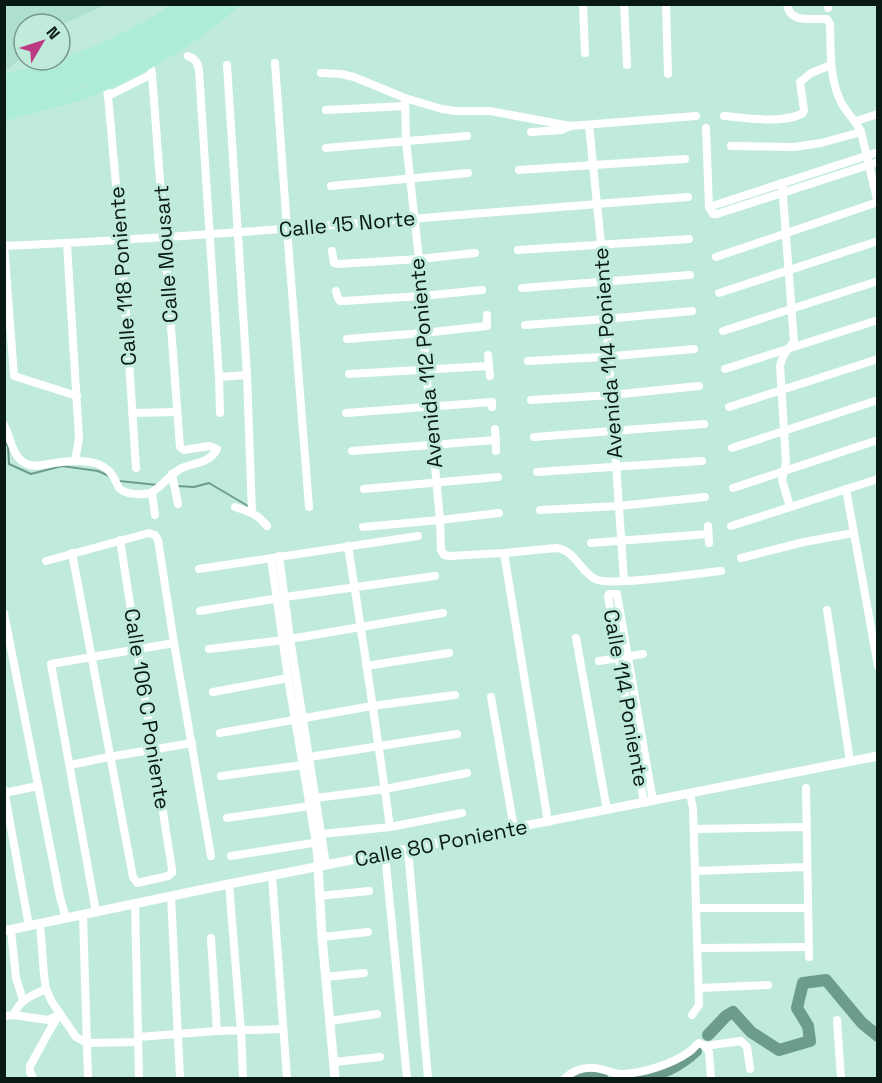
<svg xmlns="http://www.w3.org/2000/svg" width="882" height="1083" font-family="'Space Grotesk',sans-serif">
<style>
.built{fill:#ade1cd}
.lines{fill:none;stroke-linecap:round;stroke-linejoin:round}
.stream{stroke:#6c9d8c;stroke-width:2}
.river{stroke:#6c9d8c;stroke-width:12}
.minor{stroke:#fff;stroke-width:8}
.tertiary{stroke:#fff;stroke-width:9}
.primary{stroke:#adedd8;stroke-width:12}
.labels{text-anchor:middle;stroke-width:6;stroke-linejoin:round;paint-order:stroke}
.street-label{font-size:21px;fill:#091914;stroke:#c0ebda}
</style>
<rect width="100%" height="100%" fill="#c0ebda"/>
<!-- built -->
<polygon class="built" points="4,5 5,4 106,5 60,25 24,24 24,55 10,68 5,70"/>
<g class="lines">
<!-- stream -->
<g class="stream">
<polyline points="4,442 8,446 9,464 31,474 62,466 98,471 109,476"/>
<polyline points="119,481 158,485"/>
<polyline points="177,486 194,487 209,483 248,506"/>
</g>
<!-- river -->
<g class="river">
<polyline points="708,1035 726,1016 733,1012 751,1032 779,1050 810,1041 808,1026 797,1008 803,983 826,980 862,1023 878,1036"/>
<polyline points="573,1078 576,1076 602,1078"/>
<path d="M640 1078C662 1074 679 1067 696 1051"/>
</g>
<!-- minor -->
<g class="minor">
<polyline points="583,4 585,53"/>
<polyline points="624,4 627,65"/>
<polyline points="666,4 668,74"/>
<path d="M787 4C789 24 813 18 827 19L830 24C831 49 829 77 840 100 845 112 856 120 861 132L878 203"/>
<polyline points="828,4 828,8"/>
<path d="M188 56C196 59 198 63 199 71L219 377 220 413"/>
<polyline points="275,63 287,229 309,507"/>
<polyline points="227,65 247,375 252,513"/>
<polyline points="321,73 341,74 354,77 405,98 442,109 455,111 490,111 570,126 696,116"/>
<polyline points="106,84 108,96 121,239 136,468"/>
<polyline points="108,96 152,74"/>
<path d="M405 98 406 141 419 259 426 370 440 520 441 550 444 555 450 556 504 553 556 548C575 550 580 571 595 579 609 587 700 573 721 571"/>
<polyline points="326,110 405,106"/>
<path d="M724 116C745 118 785 124 803 113L804 110 800 82 811 73 831 65"/>
<polyline points="856,121 878,114"/>
<polyline points="589,125 601,244 624,581"/>
<polyline points="706,128 709,207 713,214 717,214 878,162"/>
<polyline points="531,132 561,130 568,127"/>
<polyline points="731,146 794,147 821,143 861,132"/>
<polyline points="326,148 467,136"/>
<polyline points="519,170 685,159"/>
<path d="M782 183 794 342C787 349 782 356 780 366L786 463 782 480 790 507"/>
<polyline points="331,186 468,173"/>
<polyline points="709,207 878,152"/>
<polyline points="4,244 14,376 77,396"/>
<polyline points="67,244 79,438 75,461"/>
<path d="M4 246C233 236 461 214 688 197"/>
<polyline points="518,250 689,239"/>
<polyline points="332,251 334,263 337,264 419,259 475,253"/>
<polyline points="716,257 878,202"/>
<polyline points="522,288 690,275"/>
<polyline points="336,291 338,298 340,301 344,301 422,296 482,290"/>
<polyline points="719,293 878,241"/>
<polyline points="525,325 606,319 692,311"/>
<polyline points="723,331 878,281"/>
<polyline points="347,339 423,333 487,326 487,315"/>
<polyline points="488,355 490,376"/>
<polyline points="528,361 603,357 694,349"/>
<polyline points="725,369 878,320"/>
<polyline points="349,374 489,366"/>
<polyline points="219,377 247,375"/>
<polyline points="531,400 611,395 699,386"/>
<polyline points="729,407 878,359"/>
<polyline points="132,413 177,412"/>
<polyline points="346,413 492,402 492,407"/>
<path d="M4 425C11 437 12 458 27 464 36 468 45 464 54 463 66 461 78 460 90 462 99 463 108 468 113 476 115 479 117 485 119 488 126 495 140 495 150 493 159 490 171 473 182 468 195 462 209 464 217 449L209 446 184 450 180 447 152 74 150 62"/>
<polyline points="495,429 496,451"/>
<polyline points="534,437 704,424"/>
<polyline points="732,448 878,400"/>
<polyline points="352,451 496,440"/>
<polyline points="537,472 702,461"/>
<polyline points="172,474 178,504"/>
<polyline points="733,488 878,440"/>
<polyline points="364,489 498,477"/>
<polyline points="846,489 878,666"/>
<polyline points="152,493 155,515"/>
<path d="M235 507C250 512 258 514 267 526"/>
<polyline points="540,510 619,506 705,497"/>
<polyline points="708,526 709,543"/>
<polyline points="731,526 878,479"/>
<polyline points="363,527 440,520 499,513"/>
<polyline points="591,543 708,534"/>
<path d="M348 546C363 640 377 733 390 827"/>
<polyline points="72,553 133,877 137,883 168,876 172,873 172,869 120,540"/>
<polyline points="504,553 548,822"/>
<polyline points="279,556 290,638 326,865"/>
<polyline points="271,558 288,678 316,843 318,867"/>
<polyline points="741,558 804,542 853,533"/>
<polyline points="46,561 149,533 155,535 158,540 174,643 211,856"/>
<polyline points="199,569 418,536"/>
<polyline points="827,610 850,761"/>
<polyline points="200,611 285,597 435,576"/>
<polyline points="4,613 60,897 66,918"/>
<polyline points="576,638 607,810"/>
<polyline points="209,649 284,640 443,613"/>
<polyline points="599,661 643,654"/>
<polyline points="366,666 449,653"/>
<polyline points="213,692 288,678"/>
<polyline points="491,697 514,828"/>
<polyline points="220,733 372,706 455,695"/>
<polyline points="309,757 457,734"/>
<polyline points="70,765 109,757 192,743"/>
<polyline points="221,776 303,765"/>
<polyline points="806,788 809,957"/>
<polyline points="4,790 29,926"/>
<polyline points="4,793 38,786"/>
<polyline points="690,794 693,808 699,1005 692,1015"/>
<polyline points="316,798 385,789 467,773"/>
<polyline points="644,803 608,596 609,594 617,594 653,801"/>
<polyline points="227,818 310,806"/>
<polyline points="694,829 806,827"/>
<polyline points="322,834 390,827 462,813"/>
<polyline points="408,849 428,1078"/>
<polyline points="385,854 407,1078"/>
<polyline points="231,856 319,842"/>
<polyline points="695,871 807,867"/>
<polyline points="272,876 287,1078"/>
<polyline points="229,884 241,1031 243,1078"/>
<polyline points="171,896 180,1078"/>
<polyline points="319,896 369,891"/>
<polyline points="135,904 139,1078"/>
<polyline points="696,908 808,908"/>
<polyline points="96,912 51,664 174,643"/>
<polyline points="83,915 88,1078"/>
<polyline points="40,924 44,975 46,989 52,1002 76,1037 87,1043 138,1042"/>
<polyline points="11,930 16,978 23,1000"/>
<polyline points="322,937 368,932"/>
<polyline points="211,938 217,1031"/>
<polyline points="698,948 809,947"/>
<polyline points="326,977 364,973"/>
<polyline points="699,988 768,985"/>
<path d="M13 1015C21 999 31 996 46 989"/>
<polyline points="4,1016 13,1015 48,1020 59,1015"/>
<polyline points="837,1020 841,1078"/>
<polyline points="330,1021 377,1014"/>
<polyline points="138,1037 217,1031 283,1029"/>
<polyline points="705,1046 741,1041 747,1047 750,1069"/>
<polyline points="334,1062 380,1057"/>
<polyline points="33,1078 30,1072 30,1066 52,1026 60,1014"/>
<path d="M565 1078C573 1071 584 1067 595 1068 605 1069 613 1074 623 1074 644 1073 672 1064 689 1052 694 1049 694 1046 699 1043L705 1046 709 1052 711 1078"/>
</g>
<!-- tertiary -->
<g class="tertiary">
<polyline points="318,867 322,937 335,1078"/>
<polyline points="4,931 229,884 878,756"/>
</g>
<!-- primary -->
<g class="primary">
<path d="M4 81C31 73 59 66 85 56 120 43 152 25 184 4"/>
<path d="M4 93C24 87 44 82 63 76 111 59 160 36 200 4"/>
<path d="M4 102C36 93 68 86 98 74 141 57 178 32 214 4"/>
<path d="M4 115C35 106 67 100 97 88 147 67 192 39 233 4"/>
</g>
</g>
<g class="labels">
<!-- street labels -->
<g class="street-label">
<text transform="translate(347 224) rotate(-5)" y="7">Calle 15 Norte</text>
<text transform="translate(166 254) rotate(-94)" y="7">Calle Mousart</text>
<text transform="translate(123 276) rotate(-94)" y="7">Calle 118 Poniente</text>
<text transform="translate(608 353) rotate(-94)" y="7">Avenida 114 Poniente</text>
<text transform="translate(426 363) rotate(-95)" y="7">Avenida 112 Poniente</text>
<text transform="translate(626 698) rotate(80)" y="7">Calle 114 Poniente</text>
<text transform="translate(147 709) rotate(81)" y="7">Calle 106 C Poniente</text>
<text transform="translate(441 843) rotate(-11)" y="7">Calle 80 Poniente</text>
</g>
</g>
<!-- border -->
<rect width="882" height="1083" fill="none" stroke="#091914" stroke-width="12"/>
<!-- north arrow -->
<g transform="translate(42 42) rotate(51)"><circle r="28" fill="#c0ebda" stroke="#77978b" stroke-width="1.5"/>
<path d="M0-4.5L10 22L0 15L-10 22Z" fill="#bc3a83"/>
<text y="-9" font-size="16" font-weight="bold" text-anchor="middle" fill="#091914">N</text>
</g>
</svg>
